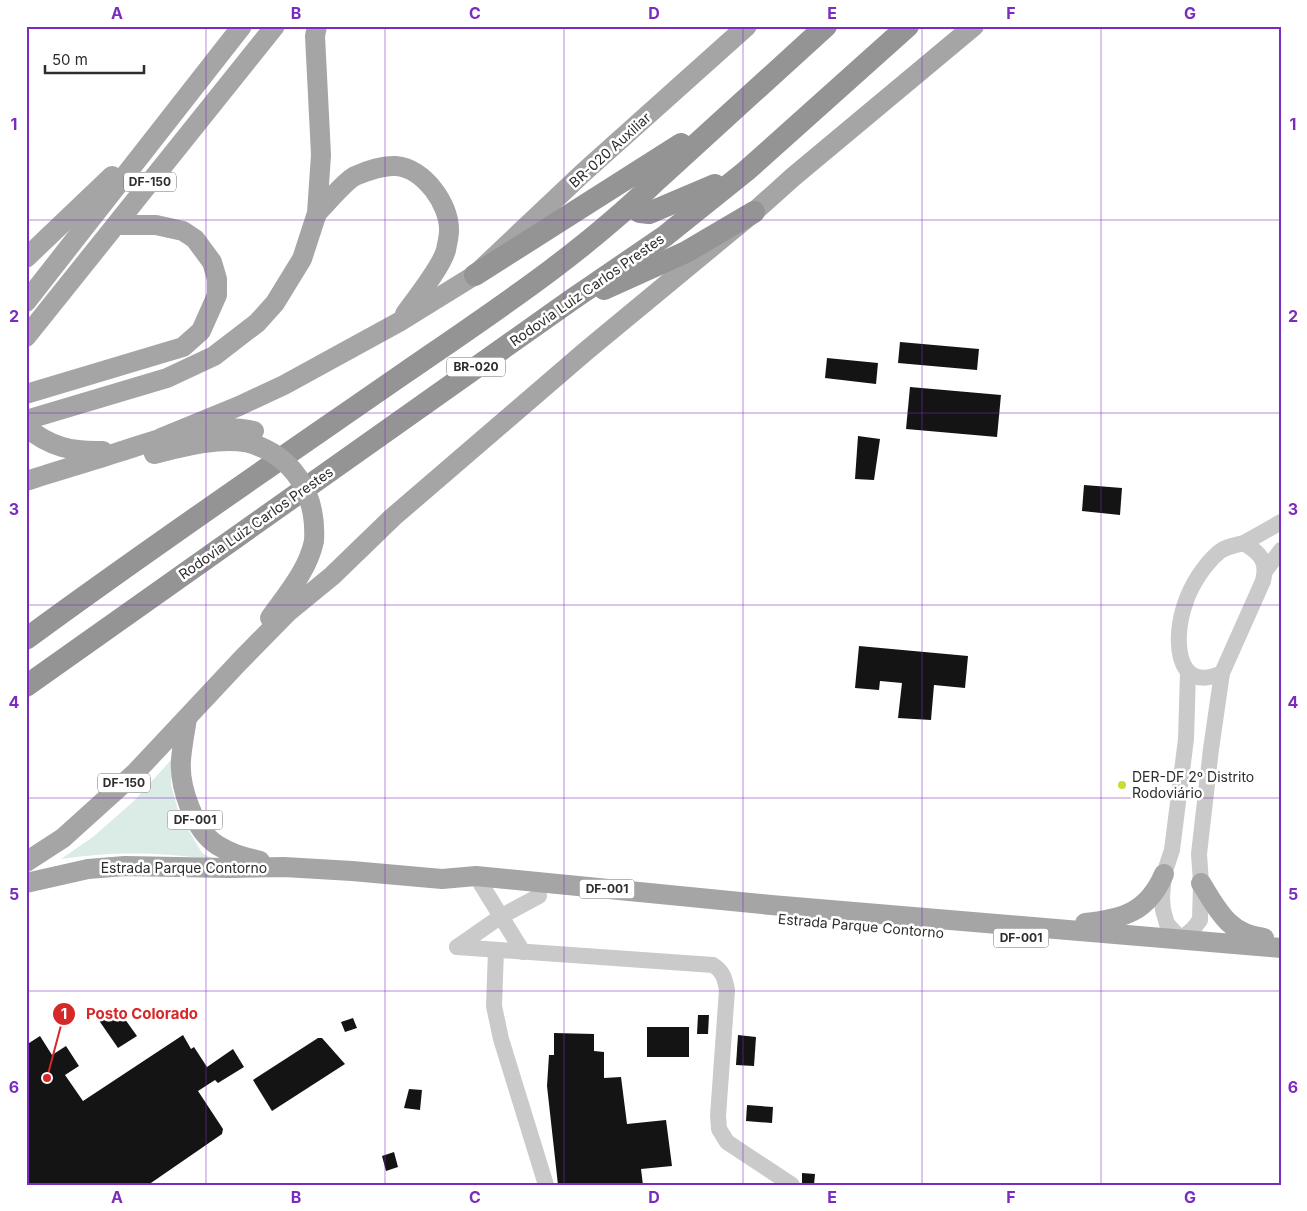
<svg xmlns="http://www.w3.org/2000/svg" width="1307" height="1211" font-family="Inter,sans-serif">
<style>
.green{fill:#dbebe6}
.building{fill:#141414}
.lines{fill:none;stroke-linecap:round;stroke-linejoin:round}
.minor{stroke:#cacaca;stroke-width:16}
.major{stroke:#a5a5a5;stroke-width:20}
.highway{stroke:#949494;stroke-width:22}
.major-bridge{stroke:#a5a5a5;stroke-width:20}
.grid{fill:none;stroke:#7b2cbf;stroke-width:1;stroke-opacity:0.55}
.poi-dot{fill:#c7df35;stroke:#fff;stroke-width:2}
.labels{text-anchor:middle;stroke-width:5;stroke-linejoin:round;paint-order:stroke}
.shield{fill:#fff;stroke:#6c6c6c;stroke-width:1}
.shield-label{font-size:12px;font-weight:bold;fill:#2d2d2d}
.street-label{font-size:14px;fill:#2d2d2d;stroke:#fff}
.poi-label{font-size:14px;fill:#2d2d2d;stroke:#fff;text-anchor:start}
.leader{fill:none;stroke:#d62828;stroke-width:2}
.callout-dot{fill:#d62828;stroke:#fff;stroke-width:2}
.mark-label{font-size:15px;text-anchor:middle;font-weight:bold;fill:#fff}
.callout-label{font-size:15px;text-anchor:middle;font-weight:bold;fill:#d62828;stroke:#fff;stroke-width:5;stroke-linejoin:round;paint-order:stroke}
.neatline{fill:none;stroke:#7b2cbf;stroke-width:2}
.grid-label{font-size:16px;text-anchor:middle;font-weight:bold;fill:#7b2cbf}
</style>
<rect width="100%" height="100%" fill="#fff"/>
<!-- green -->
<path class="green" d="M172 759 171 785 179 814 202 853 215 860C161 852 116 851 61 859L93 837 134 801Z"/>
<!-- building -->
<g class="building">
<polygon points="900,342 979,349 977,370 898,363"/>
<polygon points="827,358 878,363 876,384 825,378"/>
<polygon points="910,387 1001,395 997,437 906,429"/>
<polygon points="858,436 880,439 874,480 855,479"/>
<polygon points="1084,485 1122,488 1120,515 1082,511"/>
<polygon points="859,646 968,656 965,688 934,685 931,720 898,718 902,683 880,681 879,690 855,688"/>
<polygon points="117,1008 137,1036 118,1048 98,1019"/>
<polygon points="698,1015 709,1015 708,1034 697,1034"/>
<polygon points="353,1018 357,1028 345,1032 341,1022"/>
<rect x="647" y="1027" width="42" height="30"/>
<polygon points="554,1033 594,1034 594,1051 604,1052 604,1078 621,1077 627,1124 666,1120 672,1166 641,1169 643,1185 558,1185 547,1086 549,1055 554,1055"/>
<polygon points="183,1035 191,1049 194,1047 207,1067 233,1049 244,1067 218,1083 215,1080 198,1091 223,1129 222,1134 148,1185 26,1185 26,1045 40,1036 52,1055 66,1046 79,1066 65,1075 83,1101"/>
<polygon points="738,1035 756,1037 754,1066 736,1065"/>
<polygon points="318,1038 322,1038 345,1064 272,1111 253,1080"/>
<polygon points="409,1089 422,1090 420,1110 404,1108"/>
<polygon points="747,1105 773,1107 772,1123 746,1121"/>
<polygon points="394,1152 398,1167 386,1171 382,1156"/>
<polygon points="802,1173 815,1174 814,1185 802,1185"/>
</g>
<g class="lines">
<!-- minor -->
<g class="minor">
<path d="M1244 543C1261 554 1268 561 1263 581L1222 673C1173 695 1174 634 1185 604 1191 585 1204 565 1219 552 1225 547 1235 545 1244 543Z"/>
<polyline points="1244,543 1281,522"/>
<polyline points="1266,570 1281,550"/>
<polyline points="1188,673 1186,739 1172,850 1164,874 1162,897 1163,910 1167,924 1181,939 1193,929 1200,920 1201,883 1199,854 1211,749 1222,673"/>
<polyline points="476,876 523,952"/>
<path d="M457 947 713 965C723 971 725 979 727 990L718 1116 719 1129 727 1142 792 1185"/>
<polyline points="457,947 500,917 539,896"/>
<polyline points="496,950 494,1006 501,1039 546,1185"/>
</g>
<!-- major -->
<g class="major">
<path d="M317 213C326 204 345 181 355 176 366 171 384 165 396 166 424 168 450 205 449 231 449 237 447 244 446 250 442 266 415 300 405 314"/>
<polyline points="26,258 112,176"/>
<polyline points="26,302 242,26"/>
<polyline points="26,337 275,26"/>
<polyline points="26,394 183,347 201,331 217,295 217,279 212,262 195,239 183,231 156,225 116,225"/>
<polyline points="26,420 167,378 214,356 257,323 275,303 302,259 317,213 321,155 315,36 317,26"/>
<path d="M26 427C50 447 72 452 103 451"/>
<polyline points="161,438 239,406 284,385 399,322 475,275 584,172 747,26"/>
<path d="M154 454C183 447 215 438 245 442"/>
<path d="M26 481C57 471 88 462 119 452 163 438 207 421 254 431"/>
<path d="M270 618C287 594 308 570 314 541"/>
<path d="M187 718C185 732 182 746 181 760 179 787 194 830 217 845 231 854 245 857 260 861"/>
<polyline points="26,862 63,838 135,773 239,662 288,612 332,576 393,517 586,351 754,212 793,177 974,26"/>
<polyline points="26,883 88,869 125,866 228,868 284,867 352,871 442,879 476,876 771,905 1281,948"/>
<path d="M1201 883C1218 911 1229 934 1264 938"/>
<path d="M1085 923C1123 919 1148 912 1164 874"/>
</g>
<!-- highway -->
<g class="highway">
<polyline points="631,206 640,212 649,213 715,185"/>
<polyline points="475,275 681,144"/>
<polyline points="604,289 686,252 754,212"/>
<path d="M26 639C151 547 279 460 406 372 493 312 582 254 658 179L826 26"/>
<polyline points="26,686 570,301 665,236 746,171 908,26"/>
</g>
<!-- major-bridge -->
<path class="major-bridge" d="M245 442C292 453 317 493 314 541"/>
</g>
<!-- grid -->
<path class="grid" d="M206 26V1185M385 26V1185M564 26V1185M743 26V1185M922 26V1185M1101 26V1185M26 220H1281M26 413H1281M26 605H1281M26 798H1281M26 991H1281"/>
<!-- markers -->
<circle class="poi-dot" cx="1122" cy="785" r="5"/>
<g class="labels">
<!-- shield labels -->
<g class="shield">
<rect x="124" y="172.5" width="52" height="19" rx="4"/>
<rect x="447" y="357.5" width="58" height="19" rx="4"/>
<rect x="98" y="773.5" width="52" height="19" rx="4"/>
<rect x="167.5" y="810.5" width="55" height="19" rx="4"/>
<rect x="579.5" y="879.5" width="55" height="19" rx="4"/>
<rect x="993.5" y="928.5" width="55" height="19" rx="4"/>
</g>
<g class="shield-label">
<text x="150" y="186">DF-150</text>
<text x="476" y="371">BR-020</text>
<text x="124" y="787">DF-150</text>
<text x="195" y="824">DF-001</text>
<text x="607" y="893">DF-001</text>
<text x="1021" y="942">DF-001</text>
</g>
<!-- street labels -->
<g class="street-label">
<text transform="translate(610 150) rotate(-42)" y="5">BR-020 Auxiliar</text>
<text transform="translate(587 290) rotate(-35)" y="5">Rodovia Luiz Carlos Prestes</text>
<text transform="translate(256 523) rotate(-35)" y="5">Rodovia Luiz Carlos Prestes</text>
<text x="184" y="873">Estrada Parque Contorno</text>
<text transform="translate(861 926) rotate(5)" y="5">Estrada Parque Contorno</text>
</g>
<!-- poi labels -->
<g class="poi-label">
<text x="1132" y="782">DER-DF 2º Distrito<tspan x="1132" dy="16">Rodoviário</tspan></text>
</g>
</g>
<!-- callouts -->
<path class="leader" d="M47 1078L64 1014"/>
<g class="callout-dot">
<circle cx="47" cy="1078" r="5"/>
<circle cx="64" cy="1014" r="12"/>
</g>
<g class="mark-label">
<text x="64" y="1019">1</text>
</g>
<g class="callout-label">
<text x="142" y="1019">Posto Colorado</text>
</g>
<!-- border -->
<rect width="1307" height="1211" fill="none" stroke="#ffffff" stroke-width="55"/>
<!-- scale -->
<path d="M45 65v8h99v-8" fill="none" stroke="#2d2d2d" stroke-width="2.5"/>
<text x="52" y="65" font-size="15" fill="#2d2d2d" stroke="#ffffff" stroke-width="4" paint-order="stroke">50 m</text>
<rect x="28" y="28" width="1252" height="1156" class="neatline"/>
<g class="grid-label">
<text x="117" y="19">A</text>
<text x="296" y="19">B</text>
<text x="475" y="19">C</text>
<text x="654" y="19">D</text>
<text x="832" y="19">E</text>
<text x="1011" y="19">F</text>
<text x="1190" y="19">G</text>
<text x="14" y="130">1</text>
<text x="1293" y="130">1</text>
<text x="14" y="322">2</text>
<text x="1293" y="322">2</text>
<text x="14" y="515">3</text>
<text x="1293" y="515">3</text>
<text x="14" y="708">4</text>
<text x="1293" y="708">4</text>
<text x="14" y="900">5</text>
<text x="1293" y="900">5</text>
<text x="14" y="1093">6</text>
<text x="1293" y="1093">6</text>
<text x="117" y="1203">A</text>
<text x="296" y="1203">B</text>
<text x="475" y="1203">C</text>
<text x="654" y="1203">D</text>
<text x="832" y="1203">E</text>
<text x="1011" y="1203">F</text>
<text x="1190" y="1203">G</text>
</g>
</svg>
